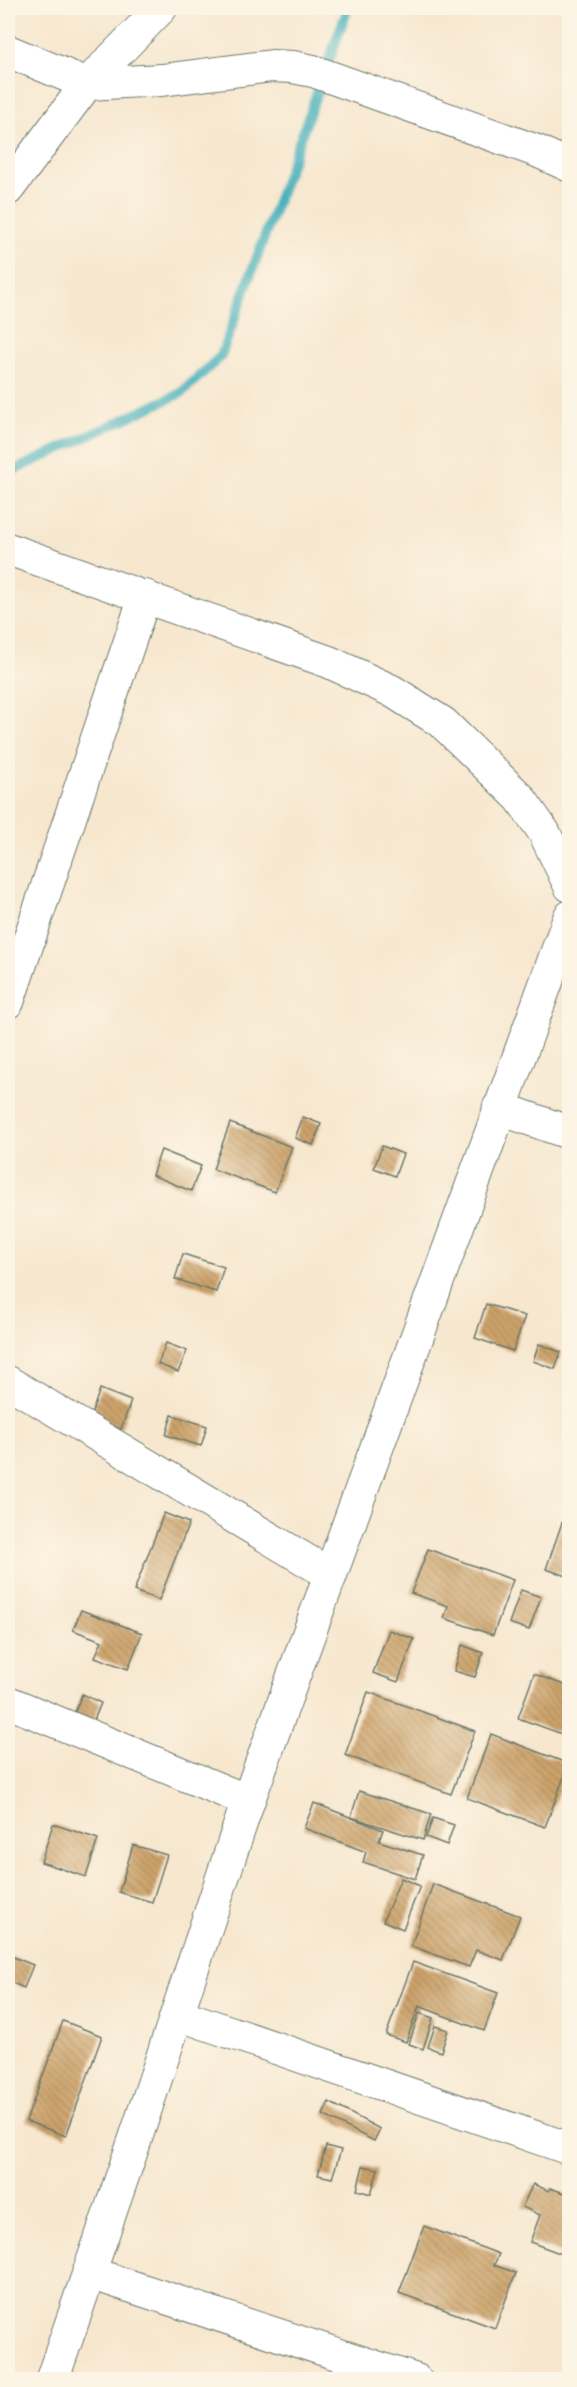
<svg xmlns="http://www.w3.org/2000/svg" width="577" height="2387" font-family="Pangolin,sans-serif">
<style>
.lines{fill:none;stroke-linecap:round;stroke-linejoin:round}
.stream{stroke:#3eaeba;stroke-width:10}
.building{fill:url(#building-back-hatch)}
.minor-casing{stroke:#6b786a;stroke-width:34}
.tertiary-casing{stroke:#6b786a;stroke-width:35}
.minor{stroke:#fff;stroke-width:32}
.tertiary{stroke:#fff;stroke-width:33}
</style>
<defs>
<pattern id="building-back-hatch" width="6" height="6" patternUnits="userSpaceOnUse" patternTransform="scale(1.5)"><rect width="6" height="6" fill="#cda36a"/><path d="M-1 5l2 2M0 0l6 6M5-1l2 2" fill="none" stroke="#a68658"/></pattern>
</defs>
<rect width="100%" height="100%" fill="#fcf5e5"/>
<filter id="ink" filterUnits="userSpaceOnUse"><feTurbulence type="fractalNoise" baseFrequency=".0167" numOctaves="2"/><feDisplacementMap in="SourceGraphic" scale="12" xChannelSelector="R" yChannelSelector="G"/><feConvolveMatrix kernelMatrix="1 2 1 2 8 2 1 2 1" color-interpolation-filters="sRGB"/></filter>
<filter id="wash" filterUnits="userSpaceOnUse"><feTurbulence type="fractalNoise" baseFrequency=".008" numOctaves="4" result="noise"/><feDisplacementMap in="SourceGraphic" scale="24" xChannelSelector="R" yChannelSelector="G"/><feGaussianBlur stdDeviation="1.35" result="paint"/><feColorMatrix in="noise" values="0 0 0 0 0 0 0 0 0 0 0 0 0 0 0 0 0 1.4 0 .05"/><feComposite in="paint" operator="in"/></filter>
<g filter="url(#wash)">
<rect width="100%" height="100%" fill="#f7e7cf"/>
<g class="lines">
<!-- stream -->
<polyline class="stream" points="8,473 181,393 221,356 348,8"/>
</g>
<g id="blocks">
<!-- building -->
<g class="building">
<polygon points="303,1117 321,1124 313,1145 295,1138"/>
<polygon points="230,1123 292,1147 275,1192 213,1169"/>
<polygon points="382,1146 403,1154 395,1176 374,1168"/>
<polygon points="161,1150 201,1166 191,1191 152,1175"/>
<polygon points="183,1254 224,1267 216,1292 175,1279"/>
<polygon points="486,1304 525,1316 513,1351 475,1338"/>
<polygon points="166,1343 187,1351 178,1372 158,1364"/>
<polygon points="539,1344 561,1352 555,1369 533,1361"/>
<polygon points="100,1389 131,1401 121,1429 90,1418"/>
<polygon points="172,1415 207,1426 201,1446 166,1435"/>
<polygon points="566,1511 570,1512 570,1577 546,1569"/>
<polygon points="164,1513 189,1523 159,1600 134,1591"/>
<polygon points="428,1549 513,1580 493,1635 444,1618 448,1606 411,1593"/>
<polygon points="521,1590 541,1597 529,1630 509,1623"/>
<polygon points="81,1610 142,1633 128,1669 95,1657 102,1641 73,1630"/>
<polygon points="389,1630 414,1639 398,1682 373,1673"/>
<polygon points="462,1645 483,1653 475,1677 454,1671"/>
<polygon points="534,1674 570,1687 570,1737 518,1718"/>
<polygon points="368,1692 475,1731 451,1794 345,1755"/>
<polygon points="82,1694 101,1703 92,1725 73,1717"/>
<polygon points="491,1734 569,1764 545,1827 467,1798"/>
<polygon points="359,1791 431,1814 423,1840 351,1817"/>
<polygon points="314,1803 383,1830 379,1841 423,1855 415,1879 363,1862 366,1852 304,1828"/>
<polygon points="433,1818 454,1825 447,1845 426,1837"/>
<polygon points="53,1824 98,1839 86,1877 41,1862"/>
<polygon points="133,1845 167,1855 152,1902 119,1892"/>
<polygon points="401,1878 420,1886 403,1929 383,1921"/>
<polygon points="433,1884 520,1916 503,1960 476,1950 469,1967 411,1946"/>
<polygon points="11,1956 33,1965 24,1988 8,1981 8,1965"/>
<polygon points="413,1962 498,1993 484,2031 419,2006 406,2042 386,2035"/>
<polygon points="419,2013 433,2018 423,2049 409,2044"/>
<polygon points="63,2021 102,2036 66,2136 26,2121"/>
<polygon points="435,2026 448,2030 441,2052 428,2047"/>
<polygon points="329,2102 380,2129 374,2141 323,2115"/>
<polygon points="326,2146 341,2150 332,2178 318,2175"/>
<polygon points="363,2166 378,2169 371,2194 357,2190"/>
<polygon points="533,2184 549,2191 550,2188 570,2195 570,2257 530,2242 540,2215 522,2207"/>
<polygon points="424,2226 499,2254 494,2265 516,2273 495,2328 399,2293"/>
</g>
</g>
</g>
<g filter="url(#ink)">
<use href="#blocks" fill-opacity="0" stroke="#6b786a" stroke-width="1.5"/>
<g class="lines">
<!-- minor casing -->
<g class="minor-casing">
<g id="minor">
<polyline points="8,51 87,84 162,80 272,66 293,67 313,71 537,151 570,166"/>
<polyline points="8,189 87,84 161,8"/>
<polyline points="8,549 329,662 392,691 443,723 520,798 544,832 570,886"/>
<polyline points="8,1002 145,596"/>
<polyline points="8,1382 331,1575"/>
<polyline points="8,1702 248,1801"/>
<polyline points="177,2014 570,2149"/>
<polyline points="90,2273 416,2380"/>
</g>
</g>
<!-- tertiary casing -->
<g class="tertiary-casing">
<g id="tertiary">
<polyline points="499,1108 570,1133"/>
<polyline points="52,2380 136,2137 248,1801 570,917"/>
</g>
</g>
<!-- minor -->
<use href="#minor" class="minor"/>
<!-- tertiary -->
<use href="#tertiary" class="tertiary"/>
</g>
</g>
<!-- margin -->
<rect width="577" height="2387" fill="none" stroke="#fcf5e5" stroke-width="30"/>
</svg>
